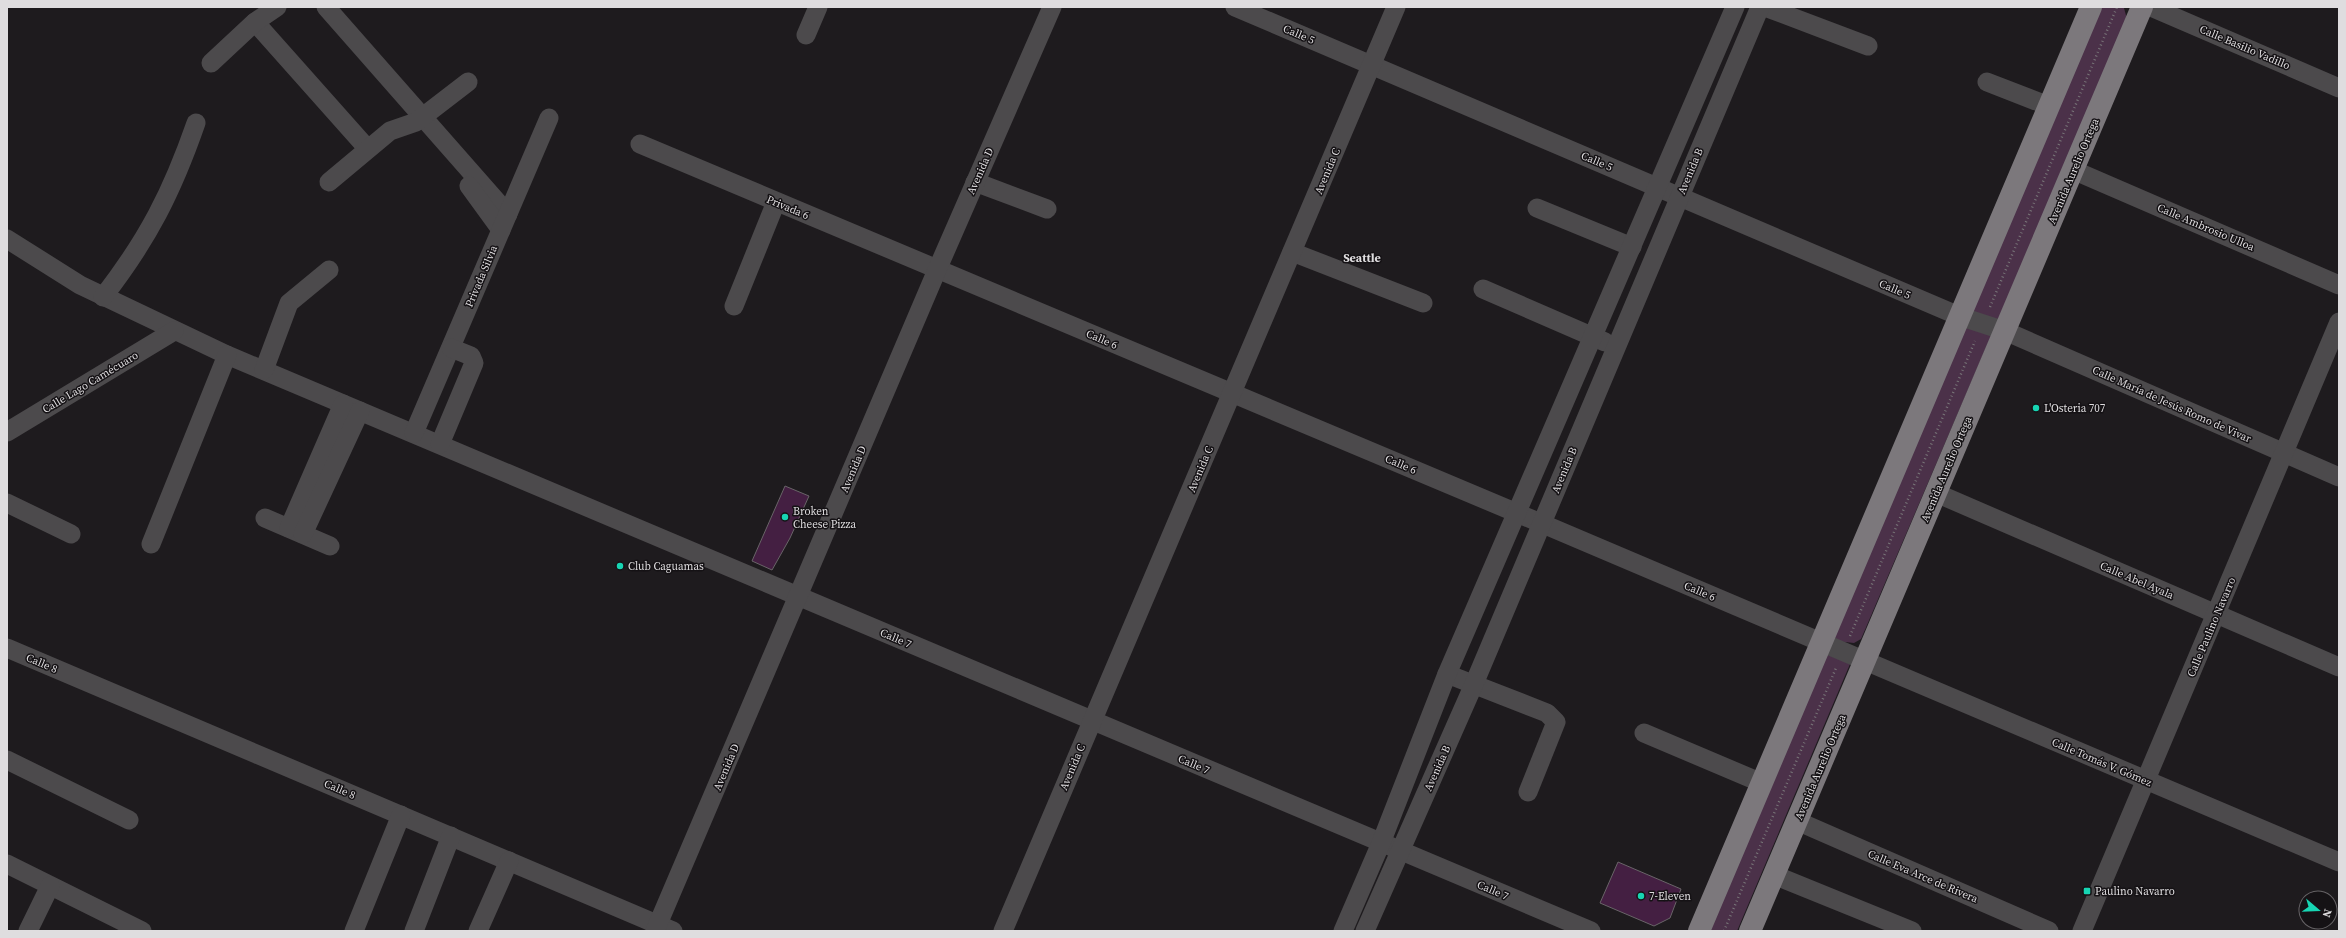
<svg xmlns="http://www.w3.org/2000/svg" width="2346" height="938" font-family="'Source Serif 4',serif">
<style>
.green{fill:#4b3149}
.building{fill:#441f42;stroke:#696468}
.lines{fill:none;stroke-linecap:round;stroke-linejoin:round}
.path{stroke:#787578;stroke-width:2.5;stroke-dasharray:1 3;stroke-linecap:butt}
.minor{stroke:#4c4a4c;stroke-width:19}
.major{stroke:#7c787c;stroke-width:22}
.poi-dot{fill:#17d5b3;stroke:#151215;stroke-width:1.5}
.labels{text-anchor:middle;stroke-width:3;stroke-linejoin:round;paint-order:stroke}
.street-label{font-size:11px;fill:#dfdddf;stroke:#151215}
.poi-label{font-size:11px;fill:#dfdddf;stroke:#151215;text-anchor:start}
.neighbourhood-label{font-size:12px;font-weight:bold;fill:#dfdddf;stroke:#151215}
</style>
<rect width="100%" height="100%" fill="#1e1b1e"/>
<!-- green -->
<g class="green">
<polygon points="2092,7 2121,7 2124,8 2127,19 1861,639 1854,643 1836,641 1828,629"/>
<polygon points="1819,651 1850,664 1737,931 1700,931"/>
</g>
<!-- building -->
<g class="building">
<polygon points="785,486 809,496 790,538 772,570 752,561"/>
<polygon points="1618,862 1681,889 1670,918 1654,926 1600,903"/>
</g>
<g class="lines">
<!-- path -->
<g class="path">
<polyline points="1990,307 2117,7"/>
<polyline points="1850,636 1975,341"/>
<polyline points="1724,931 1836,668"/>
</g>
<!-- minor -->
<g class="minor">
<polyline points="326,7 508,214"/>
<polyline points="1235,7 1959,316 2005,331 2339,477"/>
<polyline points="1765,7 1868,46"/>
<polyline points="2151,7 2339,88"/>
<polyline points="255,22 367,148"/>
<polyline points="806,35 818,7"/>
<polyline points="211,63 255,22 277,7"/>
<polyline points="1987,82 2049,106"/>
<polyline points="640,144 1517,513 2339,862"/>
<polyline points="2073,170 2339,285"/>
<polyline points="329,182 390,131 416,122 468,82"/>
<polyline points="975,182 1047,209"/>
<polyline points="469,186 501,230"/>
<polyline points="1537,208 1632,247"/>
<polyline points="7,239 80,285 227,355 1591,931"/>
<polyline points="1292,252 1423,303"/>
<polyline points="1483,289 1605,342"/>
<path d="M103 297C148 239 172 192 196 123"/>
<polyline points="734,306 776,202"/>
<polyline points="264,370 289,303 329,270"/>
<polyline points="7,432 174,331"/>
<polyline points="414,433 549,118"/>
<polyline points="440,444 474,363 471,356 451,348"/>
<polyline points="1936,493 2339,667"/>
<polyline points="7,503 71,534"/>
<polyline points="265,518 330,546"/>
<polyline points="289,528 343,404"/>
<polyline points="303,534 360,411"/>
<polyline points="151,544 227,355"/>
<polyline points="7,648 673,931"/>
<polyline points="1447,674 1547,713 1556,722 1528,792"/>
<polyline points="1644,733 1762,783"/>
<polyline points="7,760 129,820"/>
<polyline points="1797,821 2049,931"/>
<polyline points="7,864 142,931"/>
<polyline points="1774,875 1912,931"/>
<polyline points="28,931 50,886"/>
<polyline points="354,931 401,815"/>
<polyline points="414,931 451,836"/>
<polyline points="478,931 509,861"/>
<polyline points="655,931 937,270 1052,7"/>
<polyline points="1003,931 1396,7"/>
<polyline points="1343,931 1381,843 1447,674 1735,7"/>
<polyline points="1365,931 1474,684 1760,7"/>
<polyline points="2082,931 2339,322"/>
</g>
<!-- major -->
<g class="major">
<polyline points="1699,931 2091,7"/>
<polyline points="1750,931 2142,7"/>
</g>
</g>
<!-- markers -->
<g class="poi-dot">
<circle cx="2036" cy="408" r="4"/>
<circle cx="785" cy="517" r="4"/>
<circle cx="620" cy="566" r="4"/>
<rect x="2083" y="887" width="8" height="8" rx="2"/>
<circle cx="1641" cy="896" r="4"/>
</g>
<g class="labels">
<!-- street labels -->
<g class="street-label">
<text transform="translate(1299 34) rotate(23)" y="4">Calle 5</text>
<text transform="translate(2245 47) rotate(23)" y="4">Calle Basilio Vadillo</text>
<text transform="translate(1597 161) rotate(23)" y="4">Calle 5</text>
<text transform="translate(980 171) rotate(-66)" y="4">Avenida D</text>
<text transform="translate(1327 171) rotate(-67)" y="4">Avenida C</text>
<text transform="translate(1690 171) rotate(-67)" y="4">Avenida B</text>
<text transform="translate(2073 171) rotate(-67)" y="4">Avenida Aurelio Ortega</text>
<text transform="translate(788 207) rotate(23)" y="4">Privada 6</text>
<text transform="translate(2206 227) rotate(23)" y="4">Calle Ambrosio Ulloa</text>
<text transform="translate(481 276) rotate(-67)" y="4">Privada Silvia</text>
<text transform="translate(1895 289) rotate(23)" y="4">Calle 5</text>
<text transform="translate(1102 339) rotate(23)" y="4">Calle 6</text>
<text transform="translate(90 382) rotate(-31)" y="4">Calle Lago Camécuaro</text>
<text transform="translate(2172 404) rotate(24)" y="4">Calle María de Jesús Romo de Vivar</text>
<text transform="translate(1401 464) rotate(23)" y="4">Calle 6</text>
<text transform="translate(853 469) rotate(-67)" y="4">Avenida D</text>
<text transform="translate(1200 469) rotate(-67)" y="4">Avenida C</text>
<text transform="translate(1946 469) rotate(-67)" y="4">Avenida Aurelio Ortega</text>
<text transform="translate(1564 470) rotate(-67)" y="4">Avenida B</text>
<text transform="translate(2137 580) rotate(23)" y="4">Calle Abel Ayala</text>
<text transform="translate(1700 591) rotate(23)" y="4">Calle 6</text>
<text transform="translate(2211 627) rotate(-67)" y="4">Calle Paulino Navarro</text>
<text transform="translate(896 638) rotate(23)" y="4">Calle 7</text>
<text transform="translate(42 663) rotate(23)" y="4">Calle 8</text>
<text transform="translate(2102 762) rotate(23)" y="4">Calle Tomás V. Gómez</text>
<text transform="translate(1194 764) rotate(23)" y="4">Calle 7</text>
<text transform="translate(726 767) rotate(-67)" y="4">Avenida D</text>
<text transform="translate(1072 767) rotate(-67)" y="4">Avenida C</text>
<text transform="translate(1820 767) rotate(-67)" y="4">Avenida Aurelio Ortega</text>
<text transform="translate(1437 768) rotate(-66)" y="4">Avenida B</text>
<text transform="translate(340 789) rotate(23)" y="4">Calle 8</text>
<text transform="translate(1923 876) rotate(23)" y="4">Calle Eva Arce de Rivera</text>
<text transform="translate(1493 890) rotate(23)" y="4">Calle 7</text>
</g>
<!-- poi labels -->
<g class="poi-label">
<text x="2044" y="412">L'Osteria 707</text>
<text x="793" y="515">Broken<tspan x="793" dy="13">Cheese Pizza</tspan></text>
<text x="628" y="570">Club Caguamas</text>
<text x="2095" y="895">Paulino Navarro</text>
<text x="1649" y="900">7-Eleven</text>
</g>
<!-- neighbourhood labels -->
<g class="neighbourhood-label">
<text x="1362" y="262">Seattle</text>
</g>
</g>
<!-- border -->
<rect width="2346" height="938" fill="none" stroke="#dfdddf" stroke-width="16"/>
<!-- north arrow -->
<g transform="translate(2318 910) rotate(109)"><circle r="19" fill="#151215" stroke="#666366"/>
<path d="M0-3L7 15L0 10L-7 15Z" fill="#17d5b3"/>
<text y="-6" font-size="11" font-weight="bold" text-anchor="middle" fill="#dfdddf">N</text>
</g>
</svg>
